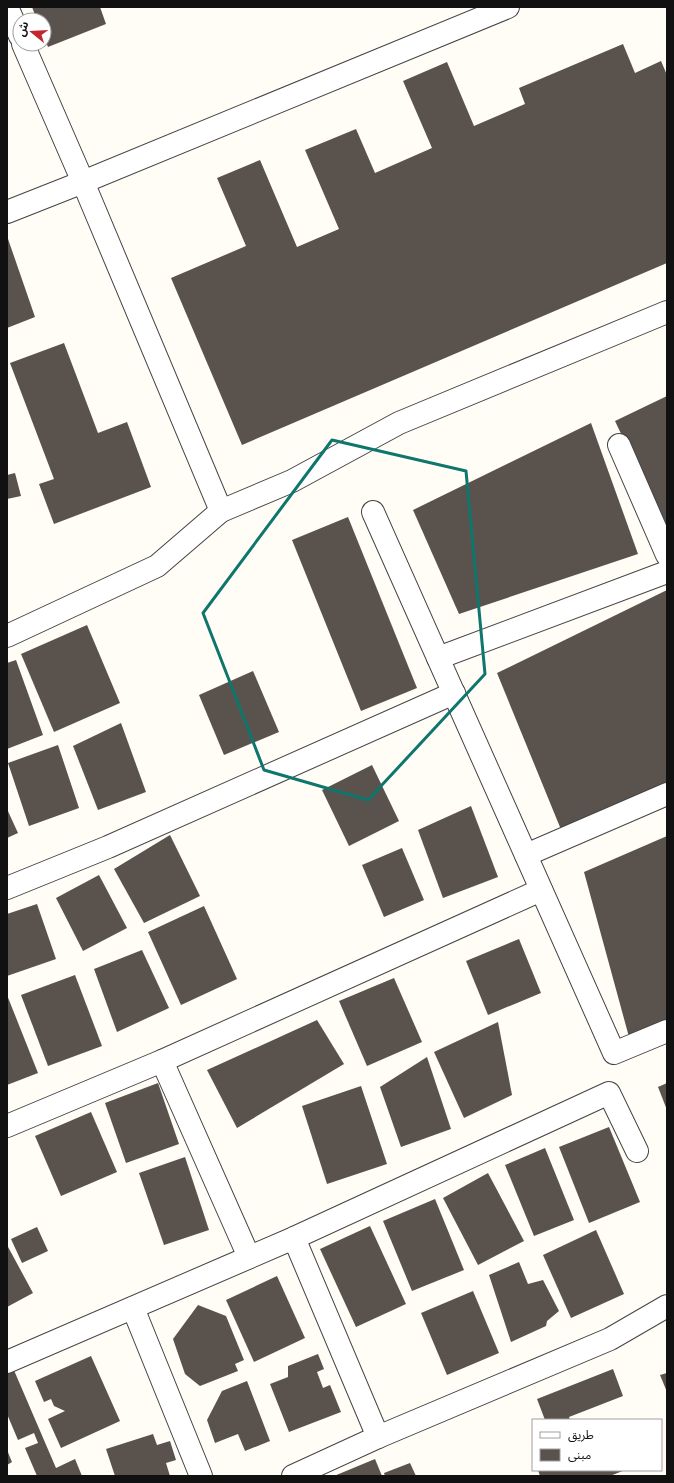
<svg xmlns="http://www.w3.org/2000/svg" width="674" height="1483" font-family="'Source Serif 4','Noto Sans Arabic',serif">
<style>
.building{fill:#5a524d}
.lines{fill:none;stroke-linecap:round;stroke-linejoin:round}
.street-casing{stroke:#444;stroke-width:24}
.street{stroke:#fff;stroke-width:22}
.marked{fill:none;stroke:#0f766e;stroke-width:3;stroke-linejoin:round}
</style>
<rect width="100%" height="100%" fill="#fffdf5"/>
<!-- building -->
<g class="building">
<polygon points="32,7 100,7 106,24 48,47 44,37 44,20 37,20"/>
<polygon points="623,44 635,73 661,61 667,75 667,263 242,445 171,278 246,246 217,178 260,160 297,247 339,229 305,150 356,129 375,173 432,148 403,81 447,62 474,126 525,104 519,88"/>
<polygon points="7,236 35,317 7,328"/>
<polygon points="64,343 98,433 127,422 151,487 54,524 39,484 54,479 10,363"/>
<polygon points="667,396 667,531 615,421"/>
<polygon points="591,423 638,554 459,614 413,510"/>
<polygon points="15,473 21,496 7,499 7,475"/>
<polygon points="348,517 417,688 361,711 292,540"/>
<polygon points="667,590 667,789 562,832 497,673"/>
<polygon points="87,625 120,703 54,732 21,654"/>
<polygon points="16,660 43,735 7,749 7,663"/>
<polygon points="253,671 279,732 224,755 199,695"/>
<polygon points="121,723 146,792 98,810 73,746"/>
<polygon points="58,745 79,808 29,826 8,763"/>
<polygon points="372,765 399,821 349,846 322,790"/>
<polygon points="471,806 498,877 443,898 418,830"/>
<polygon points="7,809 18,833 7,838"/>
<polygon points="170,835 200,896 144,923 114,869"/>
<polygon points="667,836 667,1019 629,1037 584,872"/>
<polygon points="402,848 424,900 384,917 362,865"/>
<polygon points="99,875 127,928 83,951 56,898"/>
<polygon points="37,904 56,959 7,976 7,914"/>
<polygon points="204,906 237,979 181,1005 148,932"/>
<polygon points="519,939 541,993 488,1015 466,961"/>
<polygon points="142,950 169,1008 117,1032 94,969"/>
<polygon points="75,975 102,1046 48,1066 21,995"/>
<polygon points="394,978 422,1042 367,1066 339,1001"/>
<polygon points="7,995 38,1073 7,1085"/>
<polygon points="317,1020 344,1064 237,1128 207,1070"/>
<polygon points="498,1022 512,1095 464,1118 434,1052"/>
<polygon points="427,1057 451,1129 401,1147 380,1087"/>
<polygon points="158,1083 179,1144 126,1163 105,1103"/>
<polygon points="667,1083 667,1110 658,1087"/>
<polygon points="361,1086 387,1164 327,1184 302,1106"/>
<polygon points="91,1112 117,1172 61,1196 35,1136"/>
<polygon points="609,1127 640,1202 589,1223 559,1147"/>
<polygon points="545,1148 574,1220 534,1236 505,1165"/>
<polygon points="185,1157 209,1230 164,1245 139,1173"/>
<polygon points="488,1173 524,1241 478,1265 443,1198"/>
<polygon points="435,1199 464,1270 412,1291 383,1221"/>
<polygon points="370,1226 406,1304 356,1327 320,1249"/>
<polygon points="37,1227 48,1251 22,1263 11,1239"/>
<polygon points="596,1230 624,1294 571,1318 543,1255"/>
<polygon points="7,1245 33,1293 7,1307"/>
<polygon points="519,1262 528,1284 543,1280 559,1311 547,1321 546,1326 511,1342 489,1275"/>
<polygon points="277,1276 305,1338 254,1362 226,1300"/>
<polygon points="473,1291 499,1353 447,1375 421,1313"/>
<polygon points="198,1305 226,1316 244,1360 235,1364 238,1371 200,1386 185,1374 173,1339"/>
<polygon points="318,1354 324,1369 317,1372 323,1388 330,1385 341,1412 289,1432 270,1384 288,1377 288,1366"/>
<polygon points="91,1356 120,1421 61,1448 48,1419 65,1411 54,1406 51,1399 44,1402 35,1381"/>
<polygon points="13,1368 56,1468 75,1459 82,1476 37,1476 25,1448 38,1443 34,1433 18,1440 7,1414 7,1371"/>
<polygon points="613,1369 623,1396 569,1417 570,1420 545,1420 537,1399"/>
<polygon points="667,1373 667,1392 660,1375"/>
<polygon points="247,1381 270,1441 245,1451 238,1434 215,1443 207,1420 222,1391"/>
<polygon points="153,1434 157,1445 170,1441 176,1460 166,1463 170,1476 115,1476 106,1449"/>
<polygon points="7,1450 12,1462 7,1465"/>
<polygon points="375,1459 382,1476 334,1476"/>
<polygon points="410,1463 416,1476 385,1476 384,1473"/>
<polygon points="538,1470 625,1470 610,1476 540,1476"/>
</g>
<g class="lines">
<!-- street casing -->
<g class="street-casing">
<g id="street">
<polyline points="7,7 20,36"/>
<polyline points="23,44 83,182 221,511"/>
<polyline points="7,212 83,182 508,7"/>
<polyline points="619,445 667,555"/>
<polyline points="373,512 614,1053 667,1031"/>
<polyline points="7,636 157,566 221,511 292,481 399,423 667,312"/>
<polyline points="438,658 667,572"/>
<polyline points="526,855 667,794"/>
<polyline points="7,888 108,847 454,693"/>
<polyline points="162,1061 249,1257"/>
<polyline points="7,1126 162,1061 541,890"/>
<polyline points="294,1238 378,1437"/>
<polyline points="133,1308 201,1476"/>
<polyline points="7,1362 294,1238 609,1093 637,1151"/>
<polyline points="293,1476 378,1437 610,1339 667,1306"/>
</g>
</g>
<!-- street -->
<use href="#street" class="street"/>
</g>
<!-- marked area -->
<path class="marked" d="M332 440 466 471 485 674 368 800 264 770 203 613Z"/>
<!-- border -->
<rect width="674" height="1483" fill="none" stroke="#111111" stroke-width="16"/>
<!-- legend -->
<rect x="532" y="1419" width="130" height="52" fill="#ffffff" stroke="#a0a0a0"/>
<rect x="540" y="1432" width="20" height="6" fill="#ffffff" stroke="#a0a0a0"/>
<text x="568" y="1439" font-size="12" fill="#111111">طريق</text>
<rect x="540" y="1449" width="20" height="12" fill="#5a524d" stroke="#a0a0a0"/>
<text x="568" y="1459" font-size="12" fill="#111111">مبنى</text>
<!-- north arrow -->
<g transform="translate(32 32) rotate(288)"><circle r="19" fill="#ffffff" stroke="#a0a0a0"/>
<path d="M0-3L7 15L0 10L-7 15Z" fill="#c4262e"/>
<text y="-6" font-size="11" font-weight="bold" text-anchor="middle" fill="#111111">ش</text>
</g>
</svg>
